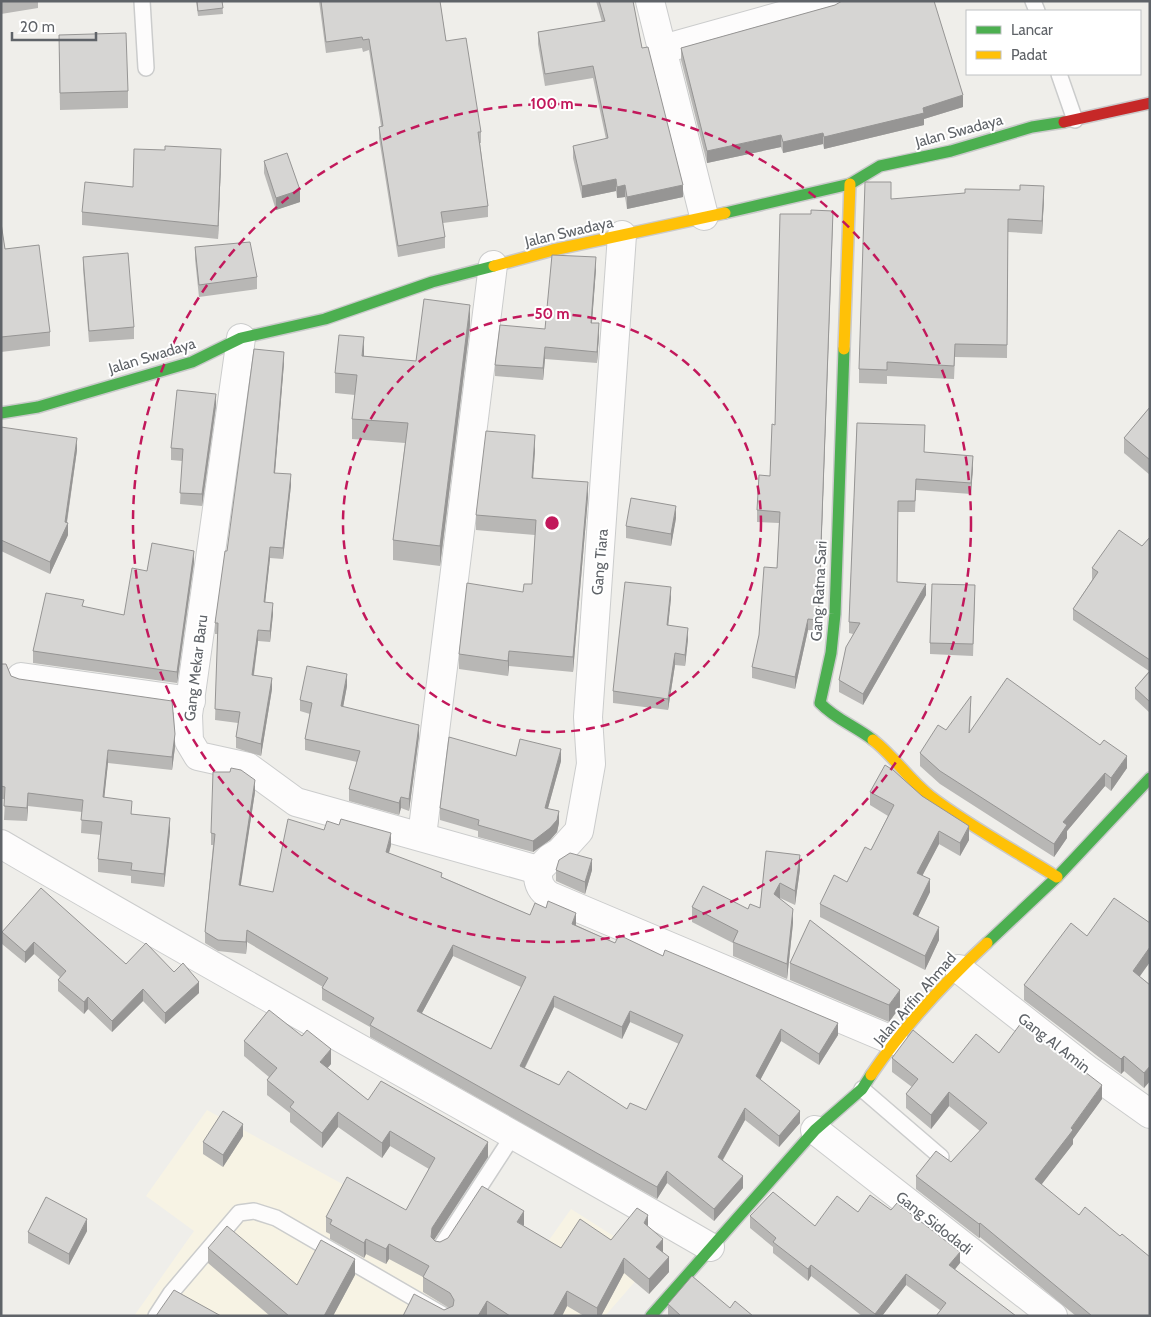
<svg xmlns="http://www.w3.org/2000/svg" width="1151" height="1317" font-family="Cabin,sans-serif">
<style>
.commercial{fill:#f7f3e4}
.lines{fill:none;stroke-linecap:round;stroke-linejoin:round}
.lane-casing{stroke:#cbcccc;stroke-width:18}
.street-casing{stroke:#cbcccc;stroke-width:30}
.fast-casing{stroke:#cacacb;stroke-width:14}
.slow-casing{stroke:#cacacb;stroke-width:14}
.jam-casing{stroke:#cacacb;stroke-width:14}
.lane{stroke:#fdfcfc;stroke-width:15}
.street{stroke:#fdfcfc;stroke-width:28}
.fast{stroke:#4caf50;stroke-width:11}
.slow{stroke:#ffc107;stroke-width:11}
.jam{stroke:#c62828;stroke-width:11}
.wall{fill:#b8b7b5;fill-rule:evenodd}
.shaded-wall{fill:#969594}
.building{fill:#d6d5d3;stroke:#969594;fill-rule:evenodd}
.ring{fill:none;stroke:#c2185b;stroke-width:2.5;stroke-dasharray:9 6}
.labels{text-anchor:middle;stroke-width:4;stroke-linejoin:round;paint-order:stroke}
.street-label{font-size:15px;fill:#5f6368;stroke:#fff}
.centre{fill:#c2185b;stroke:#fff;stroke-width:2.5}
.ring-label{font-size:15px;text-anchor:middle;font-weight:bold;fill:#c2185b;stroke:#fff;stroke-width:4;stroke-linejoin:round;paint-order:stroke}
</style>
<rect width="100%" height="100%" fill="#efeeea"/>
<!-- commercial -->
<polygon class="commercial" points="207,1110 520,1281 571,1209 653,1261 605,1316 134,1316 194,1231 146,1196"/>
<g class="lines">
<!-- lane casing -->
<g class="lane-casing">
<g id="lane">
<polyline points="142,1 146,68"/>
<polyline points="1033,1 1037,11"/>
<polyline points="1059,74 1075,120"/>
<polyline points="862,1089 941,1157"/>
<polyline points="440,1248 514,1134"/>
<polyline points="156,1316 171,1293 239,1213 254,1211 276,1218 445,1316"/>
</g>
</g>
<!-- street casing -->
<g class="street-casing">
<g id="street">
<polyline points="650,1 704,216"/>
<polyline points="663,49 831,2"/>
<polyline points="241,338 188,715 189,741 198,756 248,767 296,802 538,870"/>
<polyline points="21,677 191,701"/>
<polyline points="422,836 493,265"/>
<path d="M1 844C236 982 475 1111 710 1247"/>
<polyline points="538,870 550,858 560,852 579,831 591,764 588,717 622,235"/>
<path d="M538 870C537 882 540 890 550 896L894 1041"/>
<polyline points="959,969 1088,1070 1150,1114"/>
<polyline points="815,1130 1053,1316"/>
</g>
</g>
<!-- fast casing -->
<g class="fast-casing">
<g id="fast">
<polyline points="725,213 850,184 880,166 951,151 1032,127 1064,122"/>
<path d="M844 349 835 614 831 653 820 703C835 719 855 726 873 740"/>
<polyline points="1,413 38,407 192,362 241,338 325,319 432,282 494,266"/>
<polyline points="987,943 1057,877 1150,778"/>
<polyline points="651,1316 815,1130 862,1089 871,1075"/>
</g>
</g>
<!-- slow casing -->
<g class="slow-casing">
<g id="slow">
<polyline points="494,266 553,250 725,213"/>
<polyline points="844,349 850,184"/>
<path d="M873 740C894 756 909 780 930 796 969 826 1016 851 1057 877"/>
<path d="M871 1075C904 1026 944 983 987 943"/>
</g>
</g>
<!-- jam casing -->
<g class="jam-casing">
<polyline id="jam" points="1064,122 1150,103"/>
</g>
<!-- lane -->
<use href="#lane" class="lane"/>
<!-- street -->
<use href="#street" class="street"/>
<!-- fast -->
<use href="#fast" class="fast"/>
<!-- slow -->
<use href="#slow" class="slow"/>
<!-- jam -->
<use href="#jam" class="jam"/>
</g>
<!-- wall -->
<g class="wall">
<polygon points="1,1 38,1 38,8 1,14"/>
<polygon points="196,1 222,1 223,14 198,16"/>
<polygon points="319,1 440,1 446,41 481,132 481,143 480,143 488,206 488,217 443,223 445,237 445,248 398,257 379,138 379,127 381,126 369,50 363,52 362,48 326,53"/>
<polygon points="596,1 633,1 642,48 683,197 627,209 625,197 617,198 616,191 582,198 573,158 573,146 606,139 593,78 545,86 538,44 538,32 602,22"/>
<polygon points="835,5 963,107 924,119 924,125 824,149 823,144 783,153 781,147 707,163 681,60 681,48"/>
<polygon points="59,52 128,91 128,108 60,110"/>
<polygon points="264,161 300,202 276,210 264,173"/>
<polygon points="221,162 218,239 82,225 82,212 133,187"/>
<polygon points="891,199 1044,199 1042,234 1008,232 1007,358 955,357 954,379 887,376 887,384 859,383 859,369"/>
<polygon points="833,222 819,613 818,631 808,630 795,689 752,678 752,667 777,568 779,523 757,522 757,510 770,476 775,425"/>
<polygon points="1,223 5,249 50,332 50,346 1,352"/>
<polygon points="195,247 257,277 257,289 199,297 195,259"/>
<polygon points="83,257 134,327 134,339 89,342 83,269"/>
<polygon points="596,269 592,323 599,335 597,363 545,359 543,380 495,376 495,365 545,329"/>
<polygon points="470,325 440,566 393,560 393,540 405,443 352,439 352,419 355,395 335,393 335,373 364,356 416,361"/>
<polygon points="284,363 275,473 291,485 283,559 270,558 265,602 273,614 270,642 258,641 254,675 272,689 261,756 236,748 236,737 238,723 215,720 218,634 215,634 215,623 227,551"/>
<polygon points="216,406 202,506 180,504 182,461 171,460 171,448"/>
<polygon points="1150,407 1150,475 1124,453 1124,438"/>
<polygon points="857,423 924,452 973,467 971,494 916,490 915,512 898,512 897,582 926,595 863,705 839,692 839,680 853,634 849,633 849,622"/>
<polygon points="1,427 77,450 67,523 68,535 50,574 1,551"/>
<polygon points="535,450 533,478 588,497 573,672 509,666 508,676 459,669 459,654 532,584 535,535 476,530 476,515"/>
<polygon points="676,518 671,546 626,538 626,526"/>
<polygon points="1150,537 1150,713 1135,699 1135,688 1149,671 1073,620 1073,609 1092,580 1092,568 1142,546"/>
<polygon points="194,562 177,683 33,663 33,651 84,607 124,615 147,571"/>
<polygon points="975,597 973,656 930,654 930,643"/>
<polygon points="671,598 668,625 688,639 685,666 675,665 668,710 613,703 613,691"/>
<polygon points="1,664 11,676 175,747 172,770 108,763 104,797 132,814 170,831 164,887 131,883 131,876 98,872 98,859 101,835 81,833 82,812 28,806 27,821 4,820 5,799 1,799"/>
<polygon points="347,686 343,707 419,736 409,811 401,808 399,815 349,801 349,789 357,762 305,750 305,739 310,714 300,711 300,700"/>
<polygon points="971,709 970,732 1127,768 1111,791 1105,786 1067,831 1067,838 1054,857 940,784 920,766 920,753"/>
<polygon points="561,761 548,808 559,823 557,832 550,840 533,852 478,837 478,831 440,820 440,808"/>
<path d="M255 792 240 886 273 892 324 830 391 845 389 853 442 877 530 915 576 924V925L615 943 663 956 838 1035 819 1065 781 1041 760 1080 800 1123 779 1147 745 1120 723 1160 743 1188 714 1221 667 1183 657 1199 370 1037V1027L322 1000V988L323 987 247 942 246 954 218 951 205 943V932L213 845H211V833ZM453 956 521 987 491 1049 422 1013ZM554 1007 622 1039 630 1022 679 1044 646 1110 627 1109 559 1085 525 1068Z"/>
<polygon points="870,792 969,840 960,856 939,844 922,875 930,892 918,916 939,940 925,970 820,917 820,904 847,882 871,850 888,816 870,805"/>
<polygon points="766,851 800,869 795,905 780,898 793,923 787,979 733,956 733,943 692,922 692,907 748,909 760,908"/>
<polygon points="556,870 592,870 585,894 556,881"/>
<polygon points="1150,923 1150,962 1139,976 1150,985 1150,1081 1144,1088 1124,1071 1121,1074 1024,1000 1024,985 1087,936"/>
<polygon points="2,932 126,964 174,972 199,993 165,1024 143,1001 112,1032 88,1009 84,1014 58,991 58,980 60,977 34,954 25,963 2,944"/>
<polygon points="790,963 900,1007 889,1022 790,980"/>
<polygon points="244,1041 331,1064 327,1068 368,1100 488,1157 434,1240 435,1241 440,1242 523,1226 561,1248 611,1240 648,1227 663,1252 669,1272 649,1294 624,1273 601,1316 584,1316 567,1306 562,1316 403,1316 444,1310 449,1308 423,1292 423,1277 389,1259 386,1264 366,1254 364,1258 330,1239 330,1234 326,1232 326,1217 406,1210 429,1169 390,1146 382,1158 338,1127 322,1148 290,1122 290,1113 267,1095 267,1080 269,1077 244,1056"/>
<polygon points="999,1053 1102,1099 1073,1139 1073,1144 1041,1184 1150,1316 1076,1316 980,1237 979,1238 916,1189 916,1176 951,1162 980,1131 949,1106 931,1129 906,1108 906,1094 912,1087 892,1072 892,1058 953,1063"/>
<polygon points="243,1136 223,1167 203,1154 203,1142"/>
<polygon points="858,1212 960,1263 954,1269 1016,1316 940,1310 906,1285 882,1316 862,1316 811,1276 808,1281 773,1253 773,1247 750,1228 750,1216 815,1226"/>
<polygon points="87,1231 69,1265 28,1243 28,1232"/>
<polygon points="208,1248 297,1285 355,1275 333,1316 270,1316 208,1263"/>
<polygon points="668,1304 730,1308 753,1316 668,1316"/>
</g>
<!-- shaded-wall -->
<g class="shaded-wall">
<polygon points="963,95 963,107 924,119 924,125 824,149 824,137"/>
<polygon points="823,133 823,144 783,153 783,142"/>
<polygon points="781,135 781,147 707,163 707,151"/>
<polygon points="221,149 221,162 218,239 218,226"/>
<polygon points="616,179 616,191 582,198 582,186"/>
<polygon points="625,185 625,197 617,198 617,187"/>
<polygon points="683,185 683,197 627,209 627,197"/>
<polygon points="1044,186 1044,199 1042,234 1042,221"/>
<polygon points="300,190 300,202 276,210 276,198"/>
<polygon points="833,211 819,613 818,631 818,620"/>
<polygon points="596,257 596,269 591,334 591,323"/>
<polygon points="470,305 470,325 440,566 440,546"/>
<polygon points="599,323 599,335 597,363 597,352"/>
<polygon points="364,337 364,357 362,356"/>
<polygon points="545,347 545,359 543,380 543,368"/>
<polygon points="284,352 284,363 274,484 274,473"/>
<polygon points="216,394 216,406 202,506 202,494"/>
<polygon points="535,435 535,450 532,493 532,478"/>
<polygon points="77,438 77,450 66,527 68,523 68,535 50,574 50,562 65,522"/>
<polygon points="973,456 973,467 971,494 971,483"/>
<polygon points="291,474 291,485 283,559 283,548"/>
<polygon points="588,482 588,497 573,672 573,657"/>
<polygon points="676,506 676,518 671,546 671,534"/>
<polygon points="270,547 270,558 264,613 264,602"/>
<polygon points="194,551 194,562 177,683 177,672"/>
<polygon points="926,584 926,595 863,705 863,694"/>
<polygon points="671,587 671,598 667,637 667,625"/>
<polygon points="273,603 273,614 270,642 270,631"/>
<polygon points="808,619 808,630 795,689 795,677"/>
<polygon points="688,628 688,639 685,666 685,655"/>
<polygon points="258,630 258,641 252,686 252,675"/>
<polygon points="509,651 509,666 508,676 508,661"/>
<polygon points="675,653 675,665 668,710 668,699"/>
<polygon points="347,674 347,686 341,718 341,706"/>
<polygon points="272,678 272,689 261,756 261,744"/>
<polygon points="419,725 419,736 409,811 409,799"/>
<polygon points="175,734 175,747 172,770 172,757"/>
<polygon points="561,749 561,761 545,819 545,808"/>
<polygon points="108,750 108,763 103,810 103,797"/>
<polygon points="1127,756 1127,768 1111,791 1111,778"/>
<polygon points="1105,773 1105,786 1067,831 1067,838 1054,857 1054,844 1063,822"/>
<polygon points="255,780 255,792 239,897 239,885"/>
<polygon points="28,793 28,806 27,821 27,808"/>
<polygon points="401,797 401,808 399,815 399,803"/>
<polygon points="559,811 559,823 557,832 550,840 533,852 533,841"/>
<polygon points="170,818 170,831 164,887 164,874"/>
<polygon points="969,826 969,840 960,856 960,843"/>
<polygon points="939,831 939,844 917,886 917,873"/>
<polygon points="391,833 391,845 386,863 386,852"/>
<polygon points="800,855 800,869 795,905 795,891"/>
<polygon points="592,859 592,870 585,894 585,882"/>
<polygon points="930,879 930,892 913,927 913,914"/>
<polygon points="780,883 780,898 774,908 774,894"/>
<polygon points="793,909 793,923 787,979 787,964"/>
<polygon points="576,913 576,924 572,935 572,924"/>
<polygon points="939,927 939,940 925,970 925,956"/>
<polygon points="247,930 247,942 246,954 246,942"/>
<polygon points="34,942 34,954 25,963 25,952"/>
<polygon points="453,945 453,956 417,1022 417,1011"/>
<polygon points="1150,947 1150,962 1133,986 1133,971"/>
<polygon points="199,982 199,993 165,1024 165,1013"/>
<polygon points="143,989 143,1001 112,1032 112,1021"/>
<polygon points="900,990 900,1007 889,1022 889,1005"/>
<polygon points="554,996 554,1007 520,1077 520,1066"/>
<polygon points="88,997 88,1009 84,1014 84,1002"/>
<polygon points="630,1011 630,1022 622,1039 622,1027"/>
<polygon points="838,1023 838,1035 819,1065 819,1054"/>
<polygon points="781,1029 781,1041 756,1088 756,1076"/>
<polygon points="331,1049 331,1064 320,1077 320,1062"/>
<polygon points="1124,1056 1124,1071 1121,1074 1121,1059"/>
<polygon points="1150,1066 1150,1081 1144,1088 1144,1073"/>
<polygon points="1102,1085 1102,1099 1073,1139 1073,1144 1035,1193 1035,1179"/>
<polygon points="949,1092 949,1106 931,1129 931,1115"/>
<polygon points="745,1108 745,1120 718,1168 718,1157"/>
<polygon points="800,1111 800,1123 779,1147 779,1136"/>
<polygon points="338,1112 338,1127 322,1148 322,1133"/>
<polygon points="243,1124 243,1136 223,1167 223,1155"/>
<polygon points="390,1131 390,1146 382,1158 382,1143"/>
<polygon points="488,1142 488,1157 432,1243 431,1237 432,1228"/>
<polygon points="667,1171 667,1183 657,1199 657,1187"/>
<polygon points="743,1176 743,1188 714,1221 714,1209"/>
<polygon points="524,1211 524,1226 517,1222"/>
<polygon points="648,1215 648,1230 644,1223"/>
<polygon points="87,1219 87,1231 69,1265 69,1254"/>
<polygon points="980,1223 980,1237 979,1238 979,1224"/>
<polygon points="366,1239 366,1254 364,1258 364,1243"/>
<polygon points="663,1239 663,1254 656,1247"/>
<polygon points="389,1244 389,1259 386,1264 386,1249"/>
<polygon points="960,1252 960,1263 949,1277 949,1265"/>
<polygon points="669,1257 669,1272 649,1294 649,1279"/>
<polygon points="624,1258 624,1273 601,1316 597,1316 597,1308"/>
<polygon points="355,1259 355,1275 333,1316 324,1316"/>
<polygon points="811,1265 811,1276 808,1281 808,1269"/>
<polygon points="906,1274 906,1285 882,1316 875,1316 875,1314"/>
<polygon points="567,1291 567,1306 562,1316 553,1316"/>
<polygon points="487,1301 487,1316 478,1316"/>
</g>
<!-- building -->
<g class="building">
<polygon points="197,1 222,1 223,8 198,11"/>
<polygon points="321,1 440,1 446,41 466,38 481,132 478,132 488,206 441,212 445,237 398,246 379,127 383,126 369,39 363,40 362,37 326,42"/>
<polygon points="599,1 633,1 642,48 648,47 683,185 627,197 625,185 617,187 616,179 582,186 573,146 608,138 593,66 545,74 538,32 605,21"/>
<polygon points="842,1 934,1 963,95 923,108 924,113 824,137 823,133 783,142 781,135 707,151 681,48 835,5"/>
<polygon points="126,33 128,91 60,93 59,35"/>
<polygon points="165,146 221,149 218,226 82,212 85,182 133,187 134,149 165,150"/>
<polygon points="287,153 300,190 276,198 264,161"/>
<polygon points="865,182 891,182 891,199 965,193 965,189 1020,190 1020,185 1044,186 1042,221 1008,219 1007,345 955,344 954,366 887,362 887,370 859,369"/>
<polygon points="811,210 833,211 819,601 818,620 808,619 795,677 752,667 759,635 764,567 777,568 780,512 757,510 759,475 770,476 772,424 775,425 780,214 811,214"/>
<polygon points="1,223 5,249 39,245 50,332 1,337"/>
<polygon points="250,242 257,277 199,285 195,247"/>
<polygon points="128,253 134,327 89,331 83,257"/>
<polygon points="552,255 596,257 591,323 599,323 597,352 545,347 543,368 495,365 500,325 545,329"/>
<polygon points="424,299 470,305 440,546 393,540 408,423 352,419 357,375 335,373 339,335 364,337 362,356 416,361"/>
<polygon points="254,349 284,352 274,473 291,474 283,548 270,547 264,602 273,603 270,631 258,630 252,675 272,678 261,744 236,737 240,712 215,709 218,623 215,623 225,551 227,551"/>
<polygon points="177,390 216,394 202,494 180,493 183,449 171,448"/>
<polygon points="1150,407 1150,460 1124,438"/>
<polygon points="857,423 925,425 924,452 973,456 971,483 916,479 915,501 898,501 897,582 926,584 863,694 839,680 846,647 860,623 849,622"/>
<polygon points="1,427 77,438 65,522 68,523 50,562 1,540"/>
<polygon points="486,431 535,435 532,478 588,482 573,657 509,651 508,661 459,654 467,583 523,592 524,584 532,584 536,520 476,515"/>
<polygon points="631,498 676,506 671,534 626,526"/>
<polygon points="1119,530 1142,546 1150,537 1150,660 1073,609 1098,572 1092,568"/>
<polygon points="152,543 194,551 177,672 33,651 46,593 84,600 82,606 124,615 132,568 147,571"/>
<polygon points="625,582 671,587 667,625 688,628 685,655 675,653 668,699 613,691"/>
<polygon points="932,584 975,585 973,644 930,643"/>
<polygon points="1,664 6,664 11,676 19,679 172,701 175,734 172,757 108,750 103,797 132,801 131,814 170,818 164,874 131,870 132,863 98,859 102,822 81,820 83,800 28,793 27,808 4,806 5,787 1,786"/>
<polygon points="307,666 347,674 341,706 419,725 409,799 401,797 399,803 349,789 360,751 305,739 312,703 300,700"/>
<polygon points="1150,671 1150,702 1135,688"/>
<polygon points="1007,678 1100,745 1104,740 1127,756 1111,778 1105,773 1063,822 1067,825 1054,844 940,771 920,753 938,725 946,730 971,696 969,733"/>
<polygon points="449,737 516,756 520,739 561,749 545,808 559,811 557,820 550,828 533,841 478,825 479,820 440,808"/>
<polygon points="885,765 893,770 922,796 969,826 960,843 939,831 917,873 930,879 913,914 939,927 925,956 820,904 834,875 847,882 865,847 871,850 894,805 870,792"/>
<path d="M231 768 241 770 255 780 239 885 273 892 288 819 324 830 327 821 339 825 341 819 391 833 386 852 442 873 441 877 530 915 535 903 546 908 548 901 576 913 572 924 615 943 619 935 663 956 665 950 838 1023 819 1054 781 1029 756 1076 800 1111 779 1136 745 1108 718 1157 743 1176 714 1209 667 1171 657 1187 370 1025 374 1018 322 988 328 978 247 930 246 942 218 940 205 932 215 834 211 833 213 772H230ZM453 945 526 977 491 1049 417 1011ZM554 996 622 1027 630 1011 683 1035 646 1110 630 1103 627 1109 568 1071 559 1085 520 1066Z"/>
<polygon points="766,851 800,855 795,891 780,883 774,894 793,909 787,964 733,942 738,931 692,907 703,886 748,909 750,904 760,908"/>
<polygon points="570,853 592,859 585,882 556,870 559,860"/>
<polygon points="41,888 126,964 146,943 174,972 183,963 199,982 165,1013 143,989 112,1021 88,997 84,1002 58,980 66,971 34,942 25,952 2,932"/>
<polygon points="1114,898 1150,923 1150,947 1133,971 1150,985 1150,1066 1144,1073 1124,1056 1121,1059 1024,985 1071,923 1087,936"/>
<polygon points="810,920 900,990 889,1005 790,963"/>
<polygon points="269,1010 302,1036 307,1030 331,1049 320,1062 368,1100 381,1081 488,1142 432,1228 431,1237 435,1241 440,1242 448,1238 482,1186 524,1211 517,1222 561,1248 580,1219 611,1240 637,1208 648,1215 644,1223 663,1239 656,1247 669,1257 649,1279 624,1258 597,1308 567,1291 553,1316 510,1316 487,1301 478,1316 403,1316 414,1294 444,1310 453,1306 454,1300 450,1293 423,1277 429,1266 389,1244 386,1249 366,1239 364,1243 330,1224 332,1220 326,1217 347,1177 406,1210 435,1158 390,1131 382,1143 338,1112 322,1133 290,1107 294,1102 267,1080 277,1068 244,1041"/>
<polygon points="1021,1023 1102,1085 1071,1128 1073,1130 1035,1179 1079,1215 1085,1207 1120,1236 1122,1234 1150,1257 1150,1316 1092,1316 980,1223 979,1224 916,1176 936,1151 951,1162 987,1123 949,1092 931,1115 906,1094 918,1079 892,1058 913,1030 953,1063 976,1034 999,1053"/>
<polygon points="223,1111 243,1124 223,1155 203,1142"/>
<polygon points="773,1192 815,1226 837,1196 858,1212 870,1195 891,1210 897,1203 960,1252 949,1265 1016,1316 936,1316 946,1303 906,1274 875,1314 811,1265 808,1269 773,1242 776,1238 750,1216"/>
<polygon points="46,1197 87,1219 69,1254 28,1232"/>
<polygon points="227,1226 297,1285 321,1240 355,1259 324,1316 289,1316 208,1248"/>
<polygon points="692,1276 730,1308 735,1301 753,1316 681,1316 668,1304"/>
<polygon points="174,1290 221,1316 156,1316 160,1310"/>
</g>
<!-- distance rings -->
<g class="ring">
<circle cx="552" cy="523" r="209"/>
<circle cx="552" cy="523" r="419"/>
</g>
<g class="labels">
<!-- street labels -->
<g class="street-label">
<text transform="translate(959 131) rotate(-15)" y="5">Jalan Swadaya</text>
<text transform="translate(569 232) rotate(-13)" y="5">Jalan Swadaya</text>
<text transform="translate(152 356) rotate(-17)" y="5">Jalan Swadaya</text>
<text transform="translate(600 562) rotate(-85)" y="5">Gang Tiara</text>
<text transform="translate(819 591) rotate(-87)" y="5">Gang Ratna Sari</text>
<text transform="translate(196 668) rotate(-83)" y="5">Gang Mekar Baru</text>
<text transform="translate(915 999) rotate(-49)" y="5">Jalan Arifin Ahmad</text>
<text transform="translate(1054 1043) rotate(38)" y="5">Gang Al Amin</text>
<text transform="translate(934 1223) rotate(38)" y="5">Gang Sidodadi</text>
</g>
</g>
<circle cx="552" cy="523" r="8" class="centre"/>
<g class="ring-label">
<text x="552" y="109">100 m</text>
<text x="552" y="319">50 m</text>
</g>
<!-- border -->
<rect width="1151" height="1317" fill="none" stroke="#5f6368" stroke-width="5"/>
<!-- legend -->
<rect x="966" y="10" width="175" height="65" fill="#ffffff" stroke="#bfc1c3"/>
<rect x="976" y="26" width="25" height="8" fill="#4caf50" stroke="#bfc1c3"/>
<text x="1011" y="35" font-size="15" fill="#5f6368">Lancar</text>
<rect x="976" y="51" width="25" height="8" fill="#ffc107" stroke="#bfc1c3"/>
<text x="1011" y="60" font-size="15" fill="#5f6368">Padat</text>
<!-- scale -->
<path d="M12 32v8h84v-8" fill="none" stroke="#5f6368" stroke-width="2.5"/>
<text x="20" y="32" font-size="15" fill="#5f6368" stroke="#ffffff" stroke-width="4" paint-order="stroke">20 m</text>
</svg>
